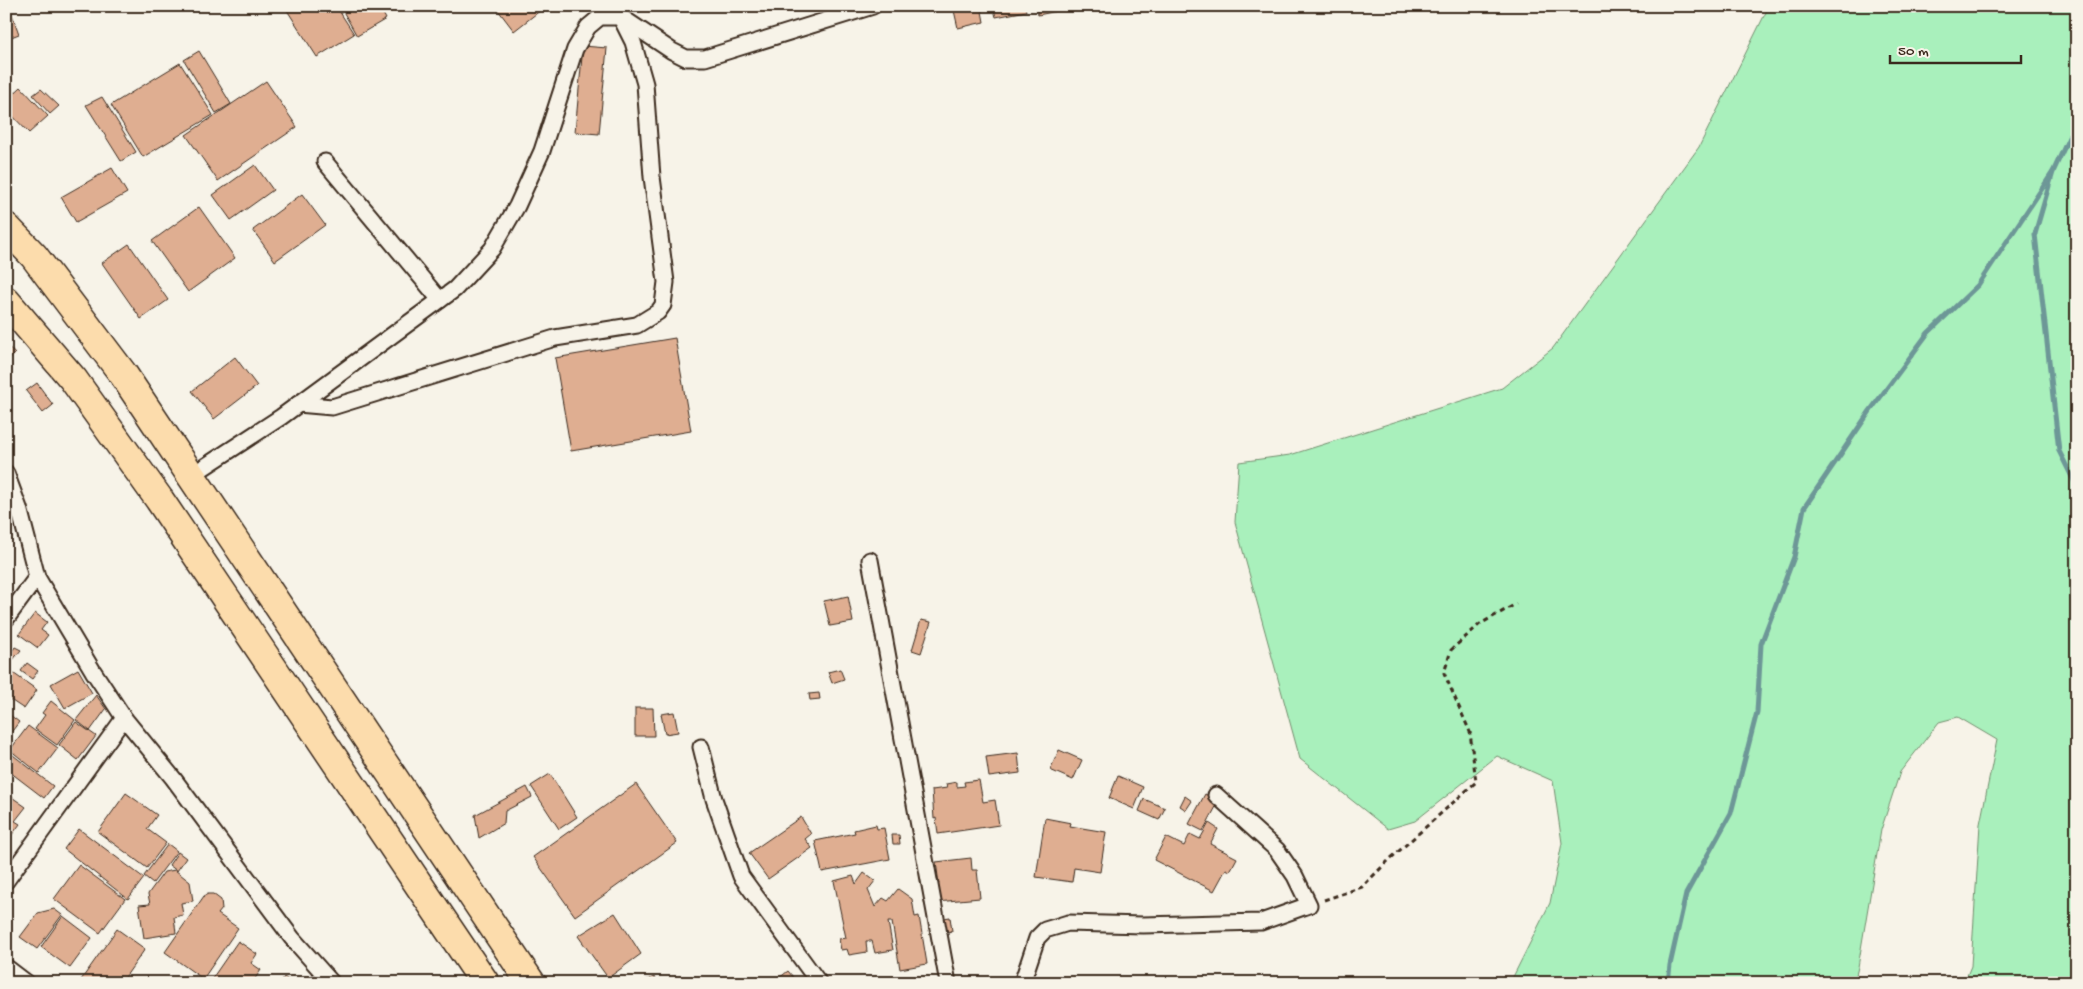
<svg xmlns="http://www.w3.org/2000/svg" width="2083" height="989" font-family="'Gochi Hand',sans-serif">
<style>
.green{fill:#a9f0bc;stroke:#728d6d}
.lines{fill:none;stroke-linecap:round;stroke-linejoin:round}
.stream{stroke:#6d9797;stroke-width:5}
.building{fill:#dfae91;stroke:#3b2a1e}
.street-casing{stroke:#3b2a1e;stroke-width:19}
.highway-casing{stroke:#3b2a1e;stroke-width:31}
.path{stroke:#3b2a1e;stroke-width:3;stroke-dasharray:5 4;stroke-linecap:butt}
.street{stroke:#f7f3e8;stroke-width:15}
.highway{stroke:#fcdcac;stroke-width:28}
</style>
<rect width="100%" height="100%" fill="#f7f3e8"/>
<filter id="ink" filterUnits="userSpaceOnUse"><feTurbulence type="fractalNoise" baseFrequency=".02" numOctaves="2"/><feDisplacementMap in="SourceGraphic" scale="10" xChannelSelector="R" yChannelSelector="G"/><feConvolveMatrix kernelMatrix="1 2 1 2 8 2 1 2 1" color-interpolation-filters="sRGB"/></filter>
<g filter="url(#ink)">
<!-- green -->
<polygon class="green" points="1769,6 2077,6 2077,983 1964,983 1971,966 1980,824 1997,740 1958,717 1939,722 1900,772 1881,830 1858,967 1854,983 1510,983 1550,903 1562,843 1553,781 1497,756 1415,821 1388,829 1300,759 1235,522 1239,462 1290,455 1502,388 1553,348 1699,147"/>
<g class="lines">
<!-- stream -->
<g class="stream">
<polyline points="2077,120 2053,172 2035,234 2059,451 2077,487"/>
<polyline points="1668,983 1670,965 1686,894 1731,813 1757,712 1761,644 1794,557 1804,508 1870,411 1928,333 1978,285 2053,172"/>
<polyline points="2077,983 2077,982"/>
</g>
</g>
<!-- building -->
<g class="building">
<polygon points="6,6 9,6 19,34 6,39"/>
<polygon points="336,6 354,34 317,57 285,7"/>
<polygon points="340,6 379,6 386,19 357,36"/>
<polygon points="495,6 546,6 514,31"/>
<polygon points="953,6 981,6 984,22 958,28"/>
<polygon points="993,6 1025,6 1026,11 996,17"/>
<polygon points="1036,6 1081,6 1038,15"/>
<polygon points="583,46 607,48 599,134 575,132"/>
<polygon points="199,51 231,104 216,113 184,60"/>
<polygon points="180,63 213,115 143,157 111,105"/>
<polygon points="266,81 297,127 218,181 186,135"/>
<polygon points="21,87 48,116 29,133 6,109 6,101"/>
<polygon points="41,89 59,106 50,114 33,95"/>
<polygon points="102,97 136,152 121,161 86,105"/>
<polygon points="255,165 273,190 231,220 213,195"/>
<polygon points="112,168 127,193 76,222 61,197"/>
<polygon points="302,194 325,225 275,261 253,230"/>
<polygon points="199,207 235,258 188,292 152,241"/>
<polygon points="129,244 168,300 141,319 102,263"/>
<polygon points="675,338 691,431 571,451 555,358"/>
<polygon points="6,344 15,354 7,361 6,360"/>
<polygon points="235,357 257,386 214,419 192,391"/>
<polygon points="37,383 53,405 43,413 26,391"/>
<polygon points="848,596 853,622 830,626 824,601"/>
<polygon points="35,613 47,622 41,630 48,635 38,648 19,634"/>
<polygon points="921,620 931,622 921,653 912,650"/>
<polygon points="15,647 21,650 12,661 7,658"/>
<polygon points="27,663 38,671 32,679 21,671"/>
<polygon points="78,669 92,693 65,708 51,684"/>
<polygon points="840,669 844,679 832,683 828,672"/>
<polygon points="10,671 37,690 24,709 6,697 6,676"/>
<polygon points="819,693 820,699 810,700 809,694"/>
<polygon points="96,695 106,709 90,731 76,720"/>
<polygon points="51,701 75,720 57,745 35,729 45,715 42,713"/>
<polygon points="635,708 653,708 654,736 635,736"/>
<polygon points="6,712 19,722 6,739"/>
<polygon points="674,712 678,732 665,734 661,714"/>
<polygon points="76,722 96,736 78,760 59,745"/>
<polygon points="28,726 58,748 39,773 10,750"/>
<polygon points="1059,750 1082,760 1073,780 1050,770"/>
<polygon points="9,752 53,786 44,798 6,769 6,756"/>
<polygon points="1018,753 1020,773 989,777 986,757"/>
<polygon points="550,774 577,817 559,829 531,786"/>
<polygon points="1118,776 1143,787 1134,809 1109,798"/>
<polygon points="979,780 983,802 995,800 999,825 938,834 936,818 934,819 932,790 947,788 946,784 957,782 957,787 965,786 964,782"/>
<polygon points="636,784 677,843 575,916 533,857"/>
<polygon points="527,787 532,797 505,811 504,823 479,838 475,815"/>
<polygon points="6,793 26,807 15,821 20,824 11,836 6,832"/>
<polygon points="126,793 157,815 147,829 166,843 147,868 98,832"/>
<polygon points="1205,794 1219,801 1203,831 1189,824"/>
<polygon points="1185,796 1192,801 1186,810 1180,806"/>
<polygon points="1144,799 1165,808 1159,820 1139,811"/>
<polygon points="801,817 811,834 805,839 812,848 768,879 749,853"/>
<polygon points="1045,818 1071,823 1070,826 1106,832 1100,872 1074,868 1072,882 1036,877"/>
<polygon points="1209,823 1218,829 1210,844 1237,858 1230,871 1226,869 1214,891 1154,860 1166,837 1184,846 1190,834 1200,839"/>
<polygon points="876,825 877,829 884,828 890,859 822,872 815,841 855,833 854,830"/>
<polygon points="79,829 144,878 128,899 64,849"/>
<polygon points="892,835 899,835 900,844 893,844"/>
<polygon points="168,844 177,851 153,883 144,876"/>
<polygon points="178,852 186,858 177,871 169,865"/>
<polygon points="971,858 972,870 977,870 980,898 937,902 935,885 939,884 936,862"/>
<polygon points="79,865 125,899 100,933 54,899"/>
<polygon points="175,870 190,882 193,901 181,903 183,915 174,917 176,933 144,938 139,905 150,904 148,894 164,872"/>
<polygon points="864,873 875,881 868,890 875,907 883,898 888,901 898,889 912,899 915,917 919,916 927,964 900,969 892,922 888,922 893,950 875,953 872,941 866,941 867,952 849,955 847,949 841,950 839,939 846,938 834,881 853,876 856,884"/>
<polygon points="208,894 213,894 221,900 222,909 218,914 238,928 203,979 165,952 204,896"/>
<polygon points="54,909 62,915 37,949 20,937 38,913"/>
<polygon points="615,913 641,954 608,978 578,936"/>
<polygon points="63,916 92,938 70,968 41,947"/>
<polygon points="950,917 952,931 941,933 938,919"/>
<polygon points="117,929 145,949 121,983 84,983 81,980"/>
<polygon points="238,941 257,954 251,963 261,970 252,983 209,983"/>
<polygon points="788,971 797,982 773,983"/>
<polygon points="284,977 293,983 280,983"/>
<polygon points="654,977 657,983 640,983"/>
</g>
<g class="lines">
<!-- street casing -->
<g class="street-casing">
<g id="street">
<polyline points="325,162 440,300"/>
<polyline points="298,404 332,407 555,338 637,325 658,312 663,305 666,282 652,177 645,84 633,42 621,18"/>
<polyline points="6,473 19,508 37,577 93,671 124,718 173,778 292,938 332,983"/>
<polyline points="192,475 281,417 440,300 455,289 492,249 517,206 542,151 575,49 588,27 600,17 621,17 672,51 686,58 705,58 873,6"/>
<polyline points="870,560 948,983"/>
<polyline points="6,619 37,577"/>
<polyline points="701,747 714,799 741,876 819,983"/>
<polyline points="6,881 124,718"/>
<polyline points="6,967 27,983"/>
<polyline points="1022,983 1037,938 1045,930 1055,927 1068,923 1143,925 1261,922 1309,905 1295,876 1277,850 1216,795"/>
</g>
</g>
<!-- highway casing -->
<g class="highway-casing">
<g id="highway">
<polyline points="6,227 34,256 123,374 531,983"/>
<polyline points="6,301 73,379 159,499 485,983"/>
</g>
</g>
<!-- path -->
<polyline class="path" points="1324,900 1362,887 1389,860 1476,782 1470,732 1444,673 1451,650 1480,624 1516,604"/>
<!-- street -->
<use href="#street" class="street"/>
<!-- highway -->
<use href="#highway" class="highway"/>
</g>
</g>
<!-- margin -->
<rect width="2083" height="989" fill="none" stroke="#f7f3e8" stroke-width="25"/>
<rect x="12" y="12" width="2058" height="964" fill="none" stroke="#3b2a1e" stroke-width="2" filter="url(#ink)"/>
<!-- scale -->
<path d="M1890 55v8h131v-8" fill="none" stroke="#3b2a1e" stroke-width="2.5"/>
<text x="1898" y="55" font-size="15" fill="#3b2a1e" stroke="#f7f3e8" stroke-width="4" paint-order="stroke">50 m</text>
</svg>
